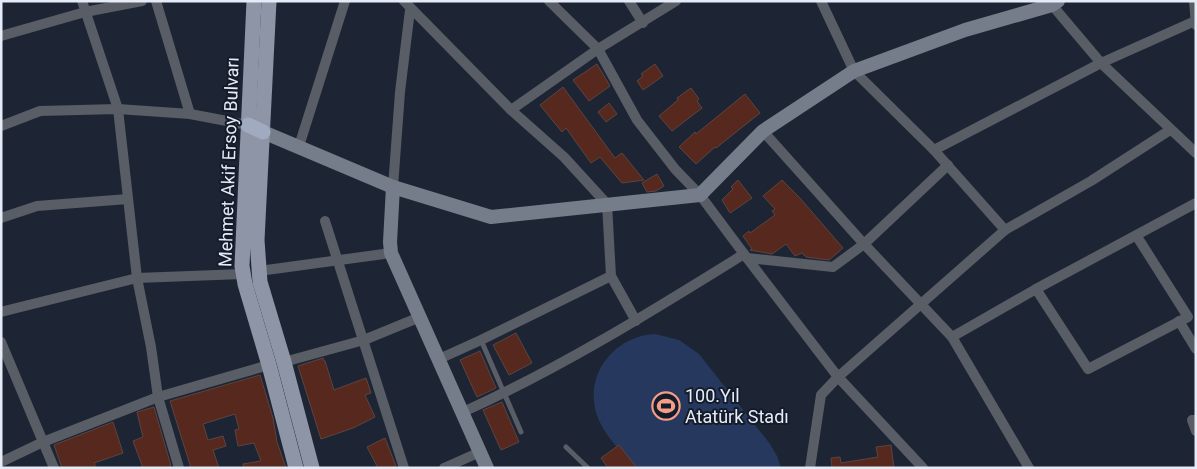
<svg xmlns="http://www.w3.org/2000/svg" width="1197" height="469" font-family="Roboto,sans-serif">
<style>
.green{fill:#27385e}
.building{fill:#57281d;stroke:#5b4540}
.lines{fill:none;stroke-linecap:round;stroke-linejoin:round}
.lane{stroke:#595d65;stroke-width:5}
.street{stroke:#595d65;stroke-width:10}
.secondary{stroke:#767d8a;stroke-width:14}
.primary{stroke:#8d95a6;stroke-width:15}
.highway{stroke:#a1abc0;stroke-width:15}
.labels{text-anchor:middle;stroke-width:4;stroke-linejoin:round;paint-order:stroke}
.street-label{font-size:18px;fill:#e6ecf7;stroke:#141b2a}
.poi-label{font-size:18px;fill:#e6ecf7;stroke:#141b2a;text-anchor:start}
</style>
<rect width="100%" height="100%" fill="#1d2535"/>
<!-- green -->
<path class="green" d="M655 334 679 340 699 354 770 444 777 456 781 468H634C622 452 605 436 598 418 582 377 613 336 655 334Z"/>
<!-- building -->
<g class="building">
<polygon points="597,64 610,86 589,101 573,80"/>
<polygon points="655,64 663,76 643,90 637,81 643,76 641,74"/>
<polygon points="563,87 615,158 622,153 644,180 622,183 600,157 591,163 566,128 562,132 540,105"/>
<polygon points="691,88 699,99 697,101 702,108 672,131 659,116 678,100 677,98"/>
<polygon points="745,94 760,113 716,148 715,147 696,164 679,147 695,132 696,134"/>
<polygon points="609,103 617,114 606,122 598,112"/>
<polygon points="657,174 664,186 656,191 647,192 642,183"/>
<polygon points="738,180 752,198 730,213 722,200 733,189 731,187"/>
<polygon points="782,180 799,197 843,248 829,260 806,257 802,253 795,256 786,244 772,254 750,250 752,249 743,236 749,231 750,233 775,215 772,211 775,209 763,196"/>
<polygon points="516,333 532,363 509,375 493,345"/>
<polygon points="480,351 496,388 477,397 460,360"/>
<polygon points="323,358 324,361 325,361 334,390 366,378 371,393 365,395 375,417 353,428 321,439 298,366"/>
<polygon points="260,375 273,418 277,442 286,468 244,468 243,464 261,461 254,443 238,446 235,430 239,429 235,414 203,424 208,440 223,436 226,446 213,450 219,468 191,468 170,401"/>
<polygon points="502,402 519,442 501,450 483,410"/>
<polygon points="154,407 171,466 166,468 143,468 133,441 143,437 137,412"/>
<polygon points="113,422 123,453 94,463 96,468 62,468 54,445"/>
<polygon points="385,438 396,466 392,468 378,468 367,447"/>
<polygon points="619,445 637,468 608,468 601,458"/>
<polygon points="891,445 894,468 832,468 831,458 840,457 841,463 878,457 876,447"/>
</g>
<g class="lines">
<!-- lane -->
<g class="lane">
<polyline points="481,340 521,432"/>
<polyline points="566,447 588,468"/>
</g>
<!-- street -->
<g class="street">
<polyline points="82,1 118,109 137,278 151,347 158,397 179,468"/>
<polyline points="156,1 190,114"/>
<polyline points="404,1 511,110 564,157 607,204 611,276 636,321"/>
<polyline points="549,1 598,49 637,120 675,169 700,195 747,258 838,377 923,468"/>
<polyline points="629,1 643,23"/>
<polyline points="821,1 854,71 934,150 1005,230"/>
<polyline points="1194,1 1196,25"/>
<polyline points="1052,5 1101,63 1196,153"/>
<polyline points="1,36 85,12 142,1"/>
<polyline points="511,110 598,49 676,1"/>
<polyline points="1,126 40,111 118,109 190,114 248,125"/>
<polyline points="763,131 864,244 952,337 1029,468"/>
<polyline points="299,146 345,1"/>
<polyline points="934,150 1101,63 1195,21"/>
<polyline points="393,187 400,92 410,10"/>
<polyline points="1,218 37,206 128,199"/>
<polyline points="325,221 404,468"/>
<polyline points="1136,235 1188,317 1088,369 1036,289 1196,203"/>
<polyline points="747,258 833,267 864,244 948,165"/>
<polyline points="259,271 391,253"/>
<polyline points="1,312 137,278 243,274"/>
<polyline points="1179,321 1196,349"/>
<polyline points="952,337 1036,289"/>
<polyline points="1,342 54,468"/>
<polyline points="439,359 481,340 611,276"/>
<polyline points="284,362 364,340 420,317"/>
<path d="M463 412C561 368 652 311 744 254"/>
<polyline points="1196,420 1192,420 1196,431"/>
<polyline points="1,462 43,442 158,397 269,365"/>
<polyline points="444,468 480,452"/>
<polyline points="810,468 821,395 838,377 1005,230 1091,181 1170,130"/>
</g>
<!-- secondary -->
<g class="secondary">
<polyline points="263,132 393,187 491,217 700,195 763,131 854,71 965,30 1052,5 1058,1"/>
<polyline points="393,187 390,242 391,253 487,468"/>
</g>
<!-- primary -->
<g class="primary">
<polyline points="254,1 242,266 245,284 269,365 296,468"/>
<polyline points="269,1 257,240 260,282 284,362 312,468"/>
</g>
<!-- highway -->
<polyline class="highway" points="248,125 263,132"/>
</g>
<!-- icons -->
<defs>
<g id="stadium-ring" transform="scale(1.4375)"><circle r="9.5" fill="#141b2a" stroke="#f49e88" stroke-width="1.5"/><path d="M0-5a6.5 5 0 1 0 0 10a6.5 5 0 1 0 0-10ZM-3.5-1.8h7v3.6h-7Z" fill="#f49e88"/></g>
</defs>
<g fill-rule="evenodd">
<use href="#stadium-ring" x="666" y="406"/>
</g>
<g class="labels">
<!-- street labels -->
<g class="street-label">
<text transform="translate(229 162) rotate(-88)" y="6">Mehmet Akif Ersoy Bulvarı</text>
</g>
<!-- poi labels -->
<g class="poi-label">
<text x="685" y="402">100.Yıl<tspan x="685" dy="21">Atatürk Stadı</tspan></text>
</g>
</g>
<!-- border -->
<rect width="1197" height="469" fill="none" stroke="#e6ecf7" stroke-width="5"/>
</svg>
